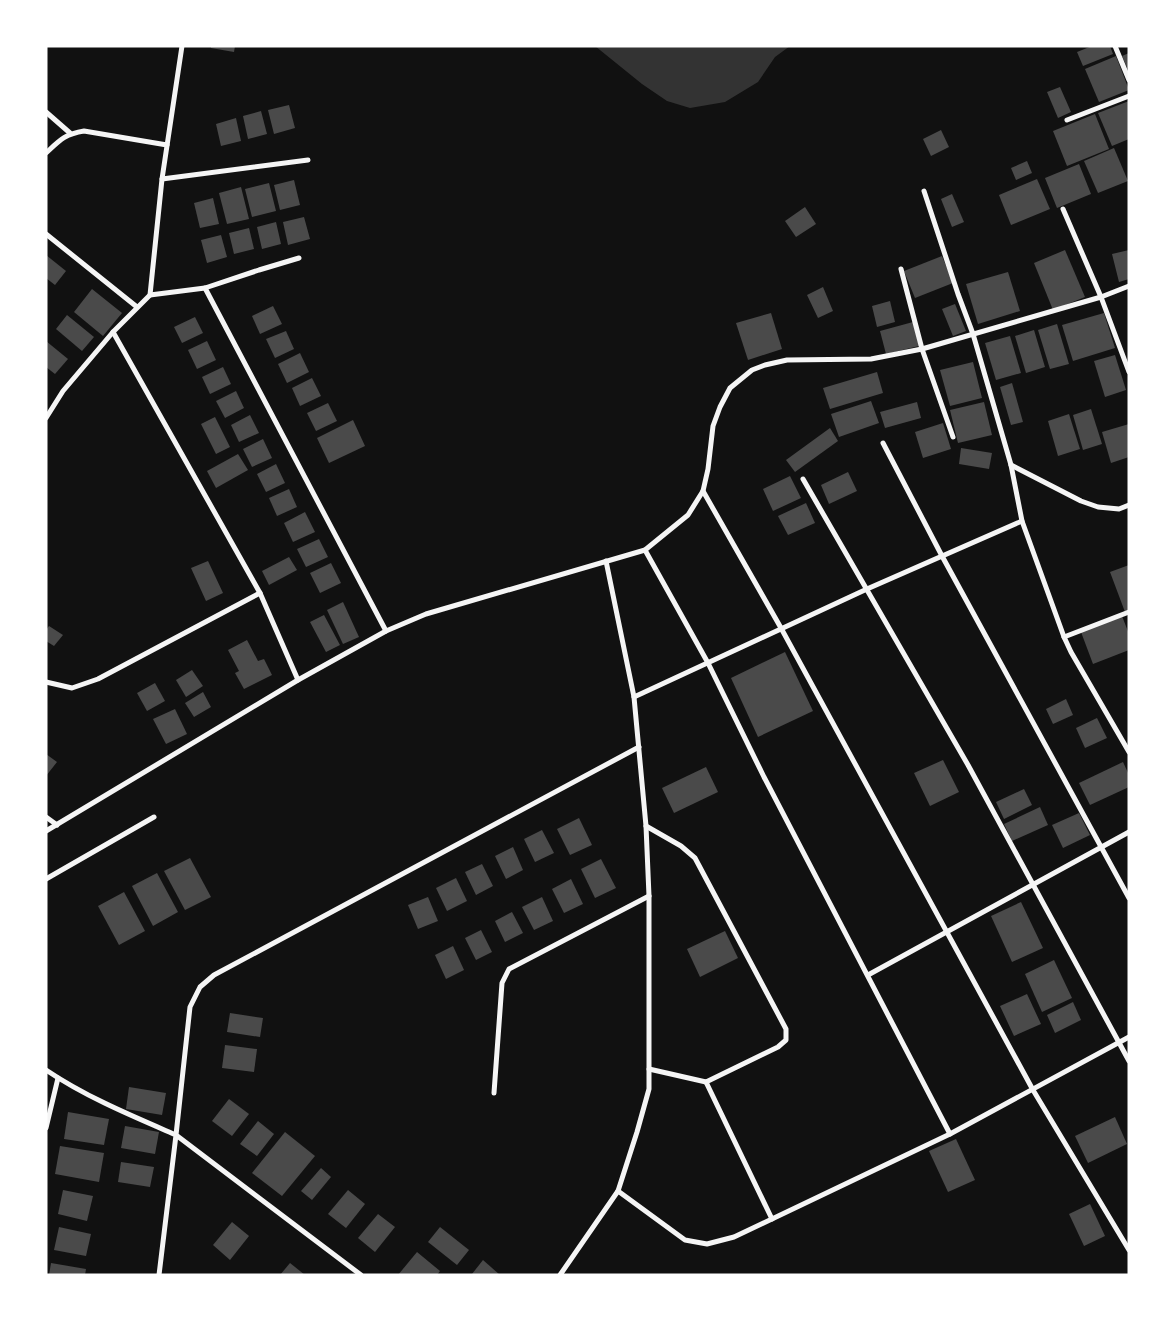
<svg xmlns="http://www.w3.org/2000/svg" width="1175" height="1321" font-family="'Source Sans 3',sans-serif">
<style>
.water{fill:#333}
.building{fill:#4a4a4a}
.lines{fill:none;stroke-linecap:round;stroke-linejoin:round}
.minor{stroke:#f5f5f5;stroke-width:5}
</style>
<rect width="100%" height="100%" fill="#111"/>
<!-- water -->
<polygon class="water" points="595,46 790,46 775,57 758,82 725,102 690,108 667,101 642,84"/>
<!-- building -->
<g class="building">
<polygon points="211,46 235,46 234,52 211,48"/>
<polygon points="1092,46 1110,46 1113,54 1083,66 1077,52"/>
<polygon points="1129,53 1129,72 1122,56"/>
<polygon points="1116,56 1129,90 1099,102 1085,69"/>
<polygon points="1060,87 1071,112 1058,118 1047,92"/>
<polygon points="1129,101 1129,139 1112,146 1098,113"/>
<polygon points="289,105 295,128 274,134 268,110"/>
<polygon points="261,111 267,134 248,139 243,116"/>
<polygon points="1095,114 1109,149 1067,166 1053,131"/>
<polygon points="236,118 241,141 221,146 216,124"/>
<polygon points="941,130 949,147 931,156 923,139"/>
<polygon points="1114,148 1128,181 1098,193 1084,161"/>
<polygon points="1027,161 1032,173 1016,180 1011,168"/>
<polygon points="1079,164 1091,194 1057,208 1045,178"/>
<polygon points="1037,179 1050,209 1011,225 999,195"/>
<polygon points="294,180 300,205 280,210 274,185"/>
<polygon points="269,183 276,211 252,217 245,189"/>
<polygon points="241,187 249,219 227,224 219,193"/>
<polygon points="952,194 964,222 952,227 941,199"/>
<polygon points="213,198 219,224 200,228 194,203"/>
<polygon points="805,207 816,224 796,237 785,221"/>
<polygon points="304,217 310,239 288,245 283,222"/>
<polygon points="276,222 281,244 262,249 257,227"/>
<polygon points="249,228 254,249 234,254 229,233"/>
<polygon points="221,235 227,257 207,263 201,240"/>
<polygon points="1065,250 1085,297 1053,310 1034,263"/>
<polygon points="1129,250 1129,279 1119,282 1112,254"/>
<polygon points="46,255 66,271 55,285 46,278"/>
<polygon points="942,256 953,283 915,298 904,271"/>
<polygon points="1008,272 1020,311 978,324 966,284"/>
<polygon points="823,287 833,311 818,318 807,295"/>
<polygon points="92,289 122,313 103,336 74,312"/>
<polygon points="890,301 895,322 877,327 872,306"/>
<polygon points="955,304 966,331 953,336 942,309"/>
<polygon points="273,306 282,324 260,334 252,316"/>
<polygon points="771,313 782,349 748,360 736,323"/>
<polygon points="1104,313 1115,348 1073,361 1062,325"/>
<polygon points="67,315 94,337 82,351 56,329"/>
<polygon points="195,317 203,333 182,343 174,327"/>
<polygon points="913,322 919,346 886,354 880,331"/>
<polygon points="1057,324 1069,364 1050,369 1038,330"/>
<polygon points="1034,330 1045,367 1026,373 1015,336"/>
<polygon points="286,331 294,349 275,358 266,339"/>
<polygon points="1010,336 1021,373 996,380 985,343"/>
<polygon points="46,341 68,359 55,374 46,367"/>
<polygon points="207,341 216,360 197,369 188,350"/>
<polygon points="300,353 309,372 287,383 278,364"/>
<polygon points="1115,355 1126,390 1105,397 1094,361"/>
<polygon points="973,362 982,398 950,406 940,370"/>
<polygon points="223,367 231,384 210,394 202,377"/>
<polygon points="877,372 883,393 830,409 823,388"/>
<polygon points="312,378 321,396 300,406 292,388"/>
<polygon points="1012,383 1023,422 1011,425 1000,387"/>
<polygon points="236,391 244,408 225,418 216,401"/>
<polygon points="871,401 879,423 839,437 831,414"/>
<polygon points="917,402 921,418 885,428 880,412"/>
<polygon points="984,402 992,435 958,443 950,410"/>
<polygon points="328,403 337,421 316,431 307,413"/>
<polygon points="1091,409 1102,444 1083,450 1073,415"/>
<polygon points="1069,414 1080,449 1058,456 1048,421"/>
<polygon points="250,415 259,433 239,442 231,425"/>
<polygon points="215,417 230,447 216,454 201,424"/>
<polygon points="353,420 365,446 329,463 317,438"/>
<polygon points="943,423 951,449 923,458 915,432"/>
<polygon points="1129,424 1129,457 1111,463 1102,432"/>
<polygon points="830,428 838,441 795,472 786,460"/>
<polygon points="263,439 272,458 252,467 243,449"/>
<polygon points="961,448 992,453 989,469 959,464"/>
<polygon points="238,454 248,470 216,488 207,471"/>
<polygon points="276,464 285,483 266,492 257,474"/>
<polygon points="848,472 857,491 829,504 821,485"/>
<polygon points="790,476 801,498 773,511 763,489"/>
<polygon points="289,489 297,507 277,516 269,498"/>
<polygon points="806,503 815,523 788,535 778,516"/>
<polygon points="305,512 315,532 293,542 284,523"/>
<polygon points="319,539 328,557 306,567 297,549"/>
<polygon points="289,557 297,570 269,585 262,571"/>
<polygon points="208,561 223,593 206,601 191,568"/>
<polygon points="331,563 341,583 320,593 310,573"/>
<polygon points="1129,565 1129,611 1125,612 1110,572"/>
<polygon points="343,602 359,637 343,644 327,610"/>
<polygon points="324,615 340,645 326,652 310,622"/>
<polygon points="1122,616 1129,634 1129,650 1093,664 1081,632"/>
<polygon points="49,626 63,635 54,646 46,641 46,630"/>
<polygon points="247,640 258,661 264,659 272,675 244,689 235,673 239,671 228,650"/>
<polygon points="785,652 813,711 758,737 731,678"/>
<polygon points="192,670 203,686 186,697 176,680"/>
<polygon points="155,683 165,701 147,711 137,693"/>
<polygon points="203,692 211,707 194,717 185,703"/>
<polygon points="1066,699 1073,715 1053,724 1046,709"/>
<polygon points="175,709 187,734 166,744 153,719"/>
<polygon points="1097,718 1107,738 1085,748 1076,728"/>
<polygon points="46,754 57,762 46,776"/>
<polygon points="943,760 959,792 930,806 914,773"/>
<polygon points="1123,762 1129,775 1129,787 1090,805 1079,783"/>
<polygon points="706,767 718,792 674,813 662,788"/>
<polygon points="1024,789 1032,805 1004,819 996,802"/>
<polygon points="1040,807 1048,825 1012,841 1004,824"/>
<polygon points="1079,813 1090,835 1063,848 1052,825"/>
<polygon points="579,818 592,845 570,855 557,829"/>
<polygon points="542,830 554,853 535,862 524,839"/>
<polygon points="513,847 523,870 506,879 495,856"/>
<polygon points="190,858 211,897 185,910 164,871"/>
<polygon points="601,859 616,888 595,898 581,869"/>
<polygon points="482,864 493,886 476,895 465,872"/>
<polygon points="157,873 178,912 153,926 132,886"/>
<polygon points="456,878 467,901 447,911 436,888"/>
<polygon points="571,879 583,904 564,913 552,889"/>
<polygon points="124,892 145,931 119,945 98,906"/>
<polygon points="428,897 438,921 418,929 408,905"/>
<polygon points="542,897 553,921 534,930 522,907"/>
<polygon points="1021,902 1043,948 1012,962 991,916"/>
<polygon points="512,912 523,933 505,942 495,921"/>
<polygon points="481,930 492,952 476,960 465,938"/>
<polygon points="725,931 738,958 700,977 687,949"/>
<polygon points="453,946 464,970 446,979 435,955"/>
<polygon points="1054,960 1072,998 1042,1012 1025,974"/>
<polygon points="1027,994 1041,1024 1014,1036 1000,1006"/>
<polygon points="1073,1002 1081,1020 1055,1033 1047,1015"/>
<polygon points="230,1013 263,1018 260,1037 227,1032"/>
<polygon points="225,1045 257,1049 254,1072 222,1068"/>
<polygon points="129,1087 166,1093 162,1115 126,1109"/>
<polygon points="229,1099 249,1114 232,1136 212,1121"/>
<polygon points="68,1112 109,1119 104,1145 64,1139"/>
<polygon points="1115,1117 1127,1144 1088,1163 1075,1136"/>
<polygon points="258,1121 274,1134 257,1156 240,1144"/>
<polygon points="125,1126 159,1132 155,1154 121,1148"/>
<polygon points="285,1132 315,1156 282,1196 252,1173"/>
<polygon points="956,1139 975,1180 948,1192 929,1151"/>
<polygon points="60,1146 104,1153 99,1182 55,1174"/>
<polygon points="121,1162 154,1167 150,1187 118,1182"/>
<polygon points="321,1168 331,1177 312,1200 301,1191"/>
<polygon points="63,1190 93,1196 87,1221 58,1214"/>
<polygon points="348,1190 365,1204 346,1228 328,1214"/>
<polygon points="1090,1204 1105,1236 1084,1246 1069,1214"/>
<polygon points="378,1214 395,1227 375,1252 358,1238"/>
<polygon points="232,1222 249,1236 230,1260 213,1245"/>
<polygon points="59,1227 91,1234 86,1256 54,1250"/>
<polygon points="440,1227 469,1250 457,1265 428,1242"/>
<polygon points="417,1252 440,1271 437,1275 398,1275"/>
<polygon points="483,1260 500,1275 472,1274"/>
<polygon points="51,1263 86,1269 85,1275 49,1275"/>
<polygon points="290,1263 305,1275 280,1275"/>
</g>
<g class="lines">
<!-- minor -->
<g class="minor">
<polyline points="1115,46 1129,80"/>
<polyline points="46,112 70,133"/>
<polyline points="1067,120 1129,96"/>
<path d="M46 153C60 140 65 134 84 131L167 145"/>
<polyline points="162,179 308,160"/>
<polyline points="924,191 958,294 973,334 1011,465 1022,521 1064,637 1071,652 1129,752"/>
<polyline points="1063,209 1101,297 1129,372"/>
<polyline points="46,234 137,307"/>
<polyline points="901,269 922,349 953,437"/>
<polyline points="205,288 386,631"/>
<polyline points="150,295 205,288 259,270 299,258"/>
<polyline points="113,332 260,593 298,680"/>
<polyline points="46,418 63,391 113,332 150,295 162,179 182,46"/>
<polyline points="883,443 942,556 1129,898"/>
<polyline points="1011,465 1081,501 1098,507 1119,509 1129,505"/>
<polyline points="803,479 968,765 1129,1061"/>
<polyline points="703,491 781,628 1033,1090 1129,1250"/>
<polyline points="645,550 708,663 764,777 950,1134"/>
<polyline points="1064,637 1129,612"/>
<polyline points="46,682 72,688 98,679 260,593"/>
<polyline points="634,697 867,589 1022,521"/>
<polyline points="46,817 57,825"/>
<polyline points="646,826 681,846 695,858 786,1029 786,1040 778,1047 706,1082 649,1069"/>
<polyline points="46,831 298,680 386,631 426,614 645,550 688,515 703,491 708,469 713,426 720,407 730,388 752,370 765,365 787,360 871,359 922,349 1101,297 1129,286"/>
<polyline points="46,879 154,817"/>
<polyline points="868,975 1129,832"/>
<path d="M46 1070C86 1097 132 1116 176 1135L159 1275"/>
<polyline points="706,1082 772,1219"/>
<polyline points="494,1093 502,983 509,969 649,896"/>
<polyline points="46,1128 58,1078"/>
<polyline points="618,1191 685,1240 707,1244 734,1237 950,1134 1129,1037"/>
<polyline points="361,1275 176,1135 190,1007 200,987 214,975 639,747"/>
<polyline points="560,1275 618,1191 637,1132 649,1089 649,896 646,826 634,697 606,561"/>
</g>
</g>
<!-- border -->
<rect width="1175" height="1321" fill="none" stroke="#ffffff" stroke-width="95"/>
</svg>
